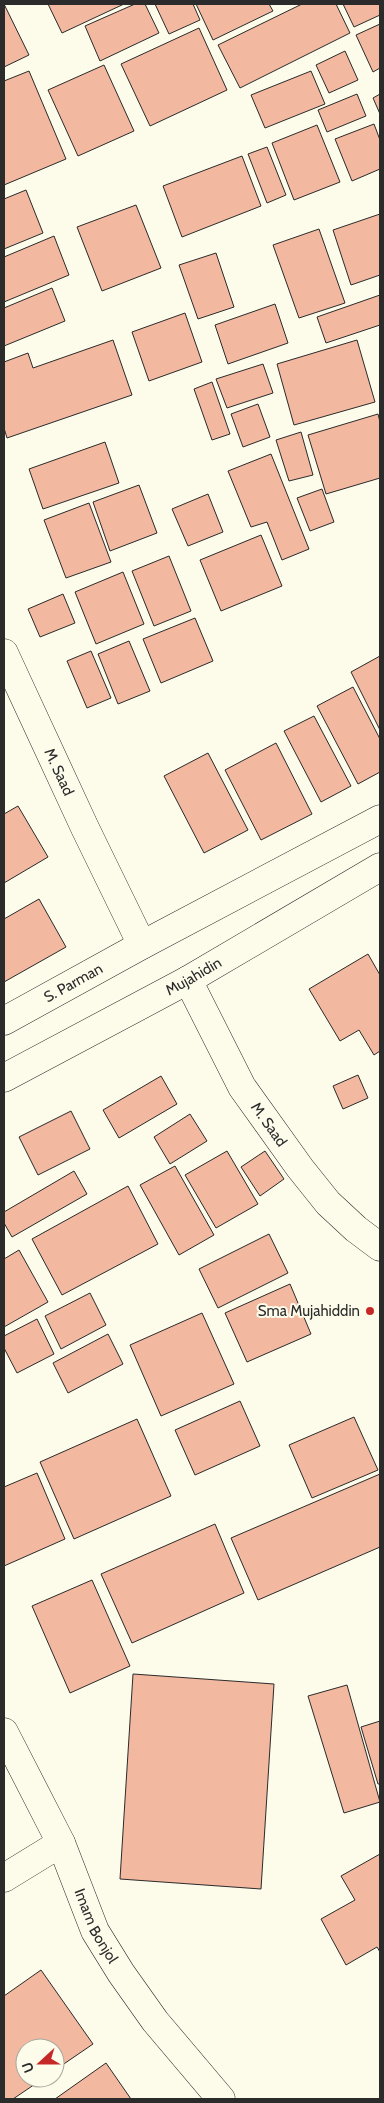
<svg xmlns="http://www.w3.org/2000/svg" width="384" height="2103" font-family="Cabin,sans-serif">
<style>
.building{fill:#f2b8a0;stroke:#2b2b2b}
.lines{fill:none;stroke-linecap:round;stroke-linejoin:round}
.minor-casing{stroke:#2b2b2b;stroke-width:29}
.tertiary-casing{stroke:#2b2b2b;stroke-width:29}
.primary-casing{stroke:#2b2b2b;stroke-width:29}
.minor{stroke:#fdfbea;stroke-width:28}
.tertiary{stroke:#fdfbea;stroke-width:28}
.primary{stroke:#fdfbea;stroke-width:28}
.poi-dot{fill:#c62828;stroke:#fdfbea;stroke-width:2}
.labels{text-anchor:middle;stroke-width:4;stroke-linejoin:round;paint-order:stroke}
.street-label{font-size:15px;fill:#2b2b2b;stroke:#fdfbea}
.poi-label{font-size:15px;fill:#2b2b2b;stroke:#fdfbea;text-anchor:end}
</style>
<rect width="100%" height="100%" fill="#fdfbea"/>
<!-- building -->
<g class="building">
<polygon points="4,4 29,55 4,67"/>
<polygon points="48,4 124,4 62,33"/>
<polygon points="135,4 145,4 159,33 100,61 85,26"/>
<polygon points="155,4 193,4 200,20 169,34"/>
<polygon points="196,4 269,4 273,11 213,40"/>
<polygon points="302,4 336,4 350,33 240,88 218,45"/>
<polygon points="343,4 380,4 380,15 354,27"/>
<polygon points="380,24 380,68 373,72 356,35"/>
<polygon points="199,28 227,90 150,126 121,64"/>
<polygon points="345,51 358,80 329,93 316,65"/>
<polygon points="104,65 134,131 78,156 48,90"/>
<polygon points="29,71 66,159 4,185 4,81"/>
<polygon points="311,71 325,104 265,128 251,95"/>
<polygon points="357,94 366,116 327,132 318,110"/>
<polygon points="380,94 380,114 373,98"/>
<polygon points="374,124 380,140 380,169 352,181 335,139"/>
<polygon points="317,125 340,182 294,200 272,143"/>
<polygon points="267,147 286,195 267,203 248,154"/>
<polygon points="242,156 261,206 182,237 163,186"/>
<polygon points="26,190 43,233 4,249 4,199"/>
<polygon points="136,205 161,268 102,291 77,227"/>
<polygon points="380,214 380,275 351,285 333,230"/>
<polygon points="319,229 345,303 299,318 273,245"/>
<polygon points="54,236 69,275 4,302 4,257"/>
<polygon points="216,253 234,307 198,319 179,265"/>
<polygon points="52,288 65,321 4,346 4,308"/>
<polygon points="380,295 380,325 326,343 317,317"/>
<polygon points="275,304 288,343 228,364 215,325"/>
<polygon points="185,313 202,362 149,381 132,332"/>
<polygon points="113,340 132,395 7,438 4,428 4,362 28,353 33,368"/>
<polygon points="357,340 375,402 294,425 277,364"/>
<polygon points="263,364 273,393 227,408 216,379"/>
<polygon points="212,382 230,434 212,440 194,389"/>
<polygon points="258,404 270,437 243,447 231,414"/>
<polygon points="378,414 380,422 380,478 326,494 308,435"/>
<polygon points="301,432 313,475 289,481 276,440"/>
<polygon points="105,442 119,483 43,509 29,469"/>
<polygon points="271,454 309,549 282,560 267,522 251,527 228,471"/>
<polygon points="139,485 157,533 110,551 93,502"/>
<polygon points="322,489 334,522 310,531 297,498"/>
<polygon points="208,494 223,532 188,546 172,509"/>
<polygon points="89,503 111,562 66,578 44,520"/>
<polygon points="261,535 282,586 221,611 200,560"/>
<polygon points="169,556 191,611 154,626 132,571"/>
<polygon points="123,572 144,624 96,644 75,592"/>
<polygon points="63,594 75,623 40,637 28,609"/>
<polygon points="195,618 213,661 161,683 143,639"/>
<polygon points="129,641 150,691 118,704 98,654"/>
<polygon points="91,651 111,698 87,708 67,661"/>
<polygon points="380,656 380,730 351,672"/>
<polygon points="353,687 380,739 380,772 358,784 317,706"/>
<polygon points="314,716 351,786 321,802 284,731"/>
<polygon points="276,743 312,814 261,840 225,770"/>
<polygon points="208,753 248,830 204,853 164,776"/>
<polygon points="18,806 48,857 4,883 4,814"/>
<polygon points="39,899 66,947 4,982 4,919"/>
<polygon points="368,954 380,975 380,1051 374,1055 359,1030 340,1041 309,989"/>
<polygon points="358,1075 368,1098 343,1109 333,1086"/>
<polygon points="161,1076 177,1104 119,1138 103,1110"/>
<polygon points="71,1111 90,1149 38,1175 19,1137"/>
<polygon points="190,1114 207,1141 170,1164 154,1137"/>
<polygon points="227,1151 258,1204 216,1228 185,1175"/>
<polygon points="265,1151 284,1179 260,1196 241,1167"/>
<polygon points="175,1166 214,1235 179,1255 140,1185"/>
<polygon points="74,1171 87,1194 12,1237 4,1223 4,1212"/>
<polygon points="128,1186 158,1244 62,1295 32,1239"/>
<polygon points="269,1234 288,1273 218,1308 199,1269"/>
<polygon points="19,1250 48,1302 4,1327 4,1259"/>
<polygon points="290,1284 311,1334 247,1362 225,1313"/>
<polygon points="90,1293 106,1325 61,1349 45,1316"/>
<polygon points="202,1313 234,1384 161,1416 130,1345"/>
<polygon points="37,1319 54,1354 17,1373 4,1348 4,1336"/>
<polygon points="108,1334 123,1364 68,1393 53,1363"/>
<polygon points="240,1401 260,1446 195,1475 175,1430"/>
<polygon points="354,1417 378,1470 312,1498 289,1445"/>
<polygon points="137,1419 171,1496 74,1539 40,1462"/>
<polygon points="37,1473 65,1539 4,1566 4,1487"/>
<polygon points="380,1474 380,1547 258,1600 231,1538"/>
<polygon points="215,1524 244,1593 132,1643 101,1574"/>
<polygon points="92,1580 130,1666 70,1693 32,1606"/>
<polygon points="133,1674 274,1684 261,1889 120,1879"/>
<polygon points="347,1685 380,1802 344,1813 308,1696"/>
<polygon points="380,1721 380,1784 378,1784 361,1727"/>
<polygon points="380,1854 380,1952 377,1947 346,1965 321,1919 355,1900 341,1876"/>
<polygon points="41,1970 93,2044 55,2070 55,2048 25,2048 25,2078 44,2078 13,2099 4,2099 4,1996"/>
<polygon points="106,2063 131,2099 55,2099"/>
</g>
<g class="lines">
<!-- minor casing -->
<g class="minor-casing">
<g id="minor">
<path id="s1" d="M188 980 242 1087 300 1168 328 1203 356 1229 380 1247"/>
<path id="s2" d="M4 1732 61 1843 95 1931 121 1973 155 2021 221 2099"/>
<polyline points="4,1878 61,1843"/>
</g>
</g>
<!-- tertiary casing -->
<g class="tertiary-casing">
<g id="tertiary">
<path id="s3" d="M4 653 85 828 142 945"/>
</g>
</g>
<!-- primary casing -->
<g class="primary-casing">
<g id="primary">
<path id="s4" d="M4 1021 142 945 380 819"/>
<path id="s5" d="M4 1078 188 980 380 867"/>
</g>
</g>
<!-- minor -->
<use href="#minor" class="minor"/>
<!-- tertiary -->
<use href="#tertiary" class="tertiary"/>
<!-- primary -->
<use href="#primary" class="primary"/>
</g>
<!-- markers -->
<circle class="poi-dot" cx="370" cy="1311" r="5"/>
<g class="labels">
<!-- street labels -->
<g class="street-label">
<text dy="5" stroke="none"><textPath href="#s3" startOffset="131">M. Saad</textPath></text>
<text dy="5" stroke="none"><textPath href="#s5" startOffset="215">Mujahidin</textPath></text>
<text dy="5" stroke="none"><textPath href="#s4" startOffset="79">S. Parman</textPath></text>
<text dy="5" stroke="none"><textPath href="#s1" startOffset="166">M. Saad</textPath></text>
<text dy="5" stroke="none"><textPath href="#s2" startOffset="215">Imam Bonjol</textPath></text>
</g>
<!-- poi labels -->
<g class="poi-label">
<text x="360" y="1316">Sma Mujahiddin</text>
</g>
</g>
<!-- border -->
<rect width="384" height="2103" fill="none" stroke="#2b2b2b" stroke-width="10"/>
<!-- north arrow -->
<g transform="translate(40 2063) rotate(249)"><circle r="24" fill="#fdfbea" stroke="#a9a89e"/>
<path d="M0-4L9 19L0 12L-9 19Z" fill="#c62828"/>
<text y="-8" font-size="14" font-weight="bold" text-anchor="middle" fill="#2b2b2b">U</text>
</g>
</svg>
